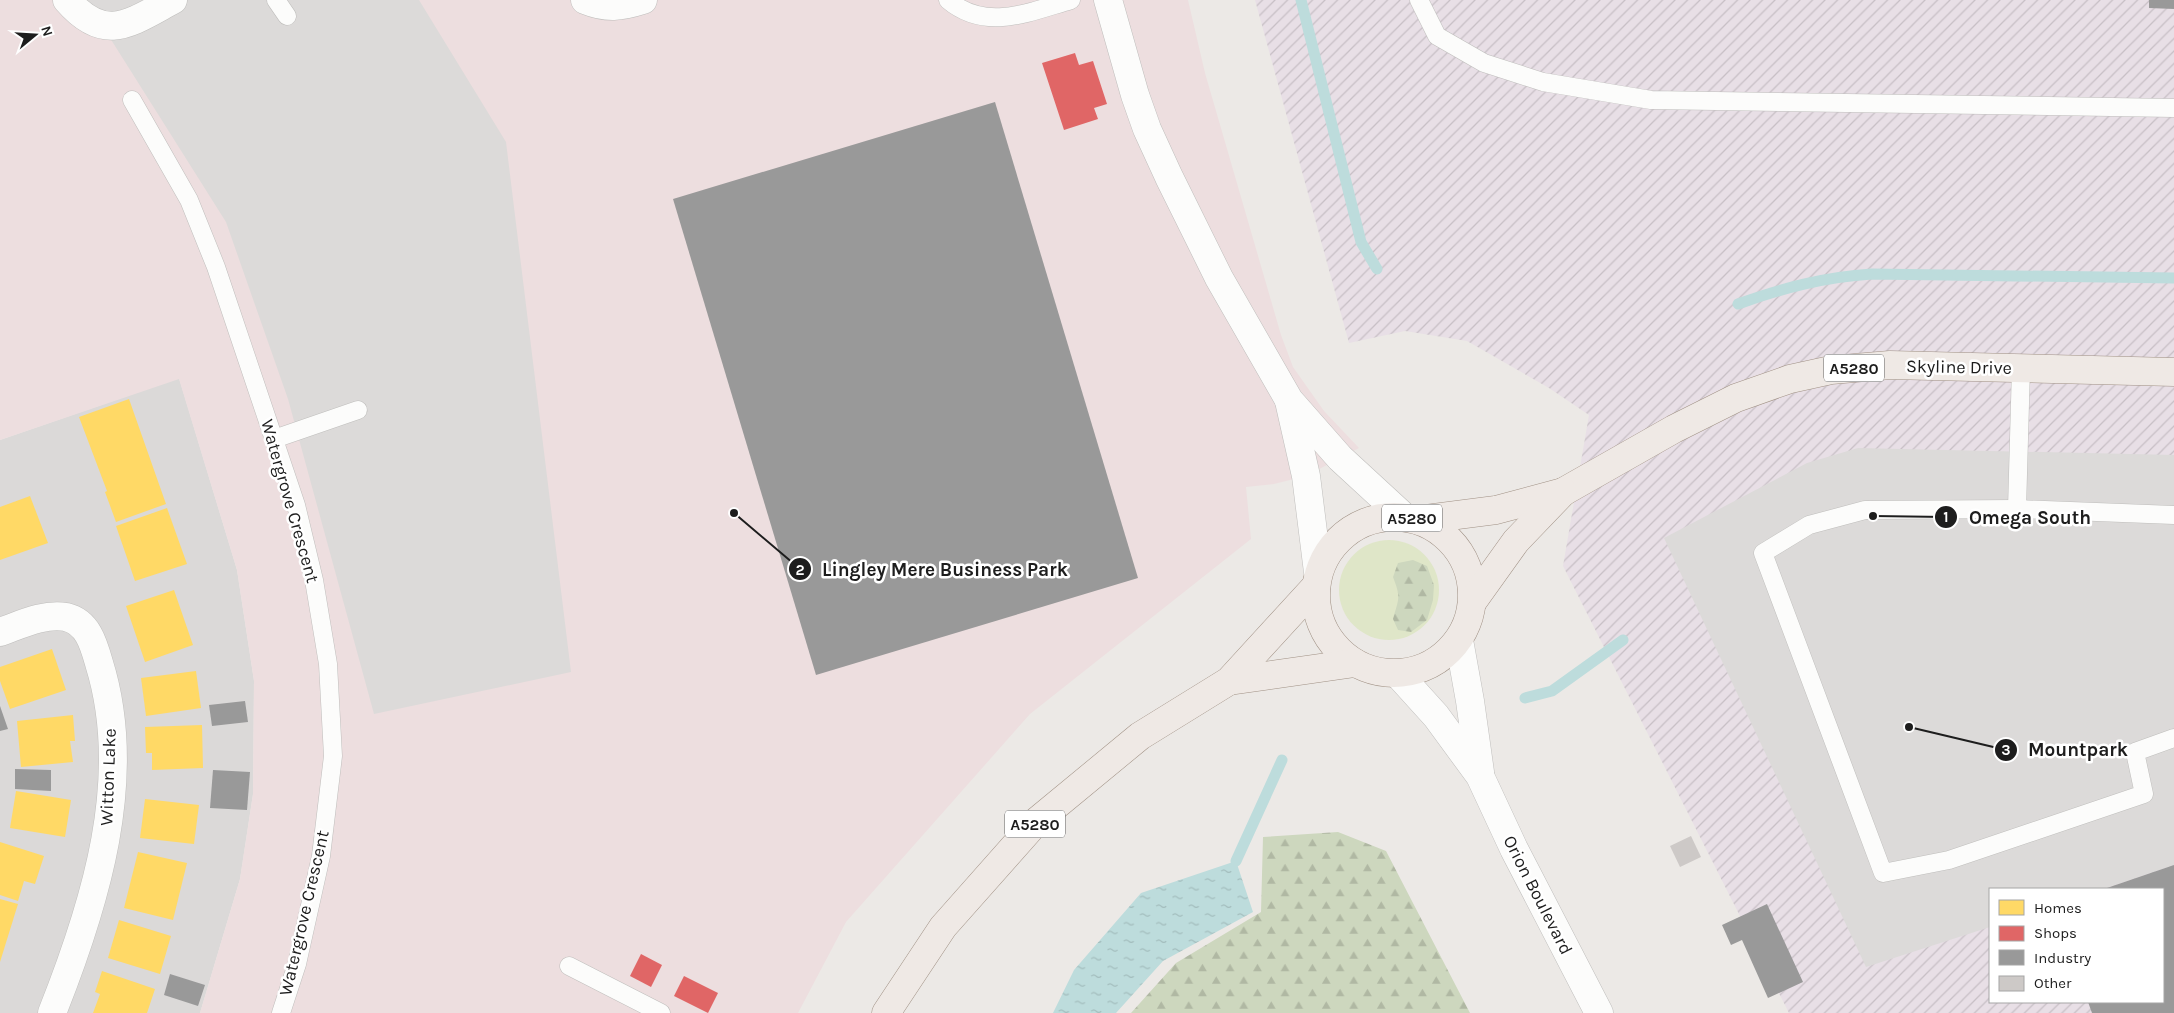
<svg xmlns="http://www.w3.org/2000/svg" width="2174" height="1013" font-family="Karla,sans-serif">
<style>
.residential{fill:#dbd9d8}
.commercial{fill:#eddedf}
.industrial{fill:url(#industrial-furrows);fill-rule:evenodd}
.grass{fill:#dfe6c8}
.forest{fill:url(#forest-firs)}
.parking{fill:#dcdad9}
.water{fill:url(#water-ripples)}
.homes{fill:#ffd966}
.shops{fill:#e06666}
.industry{fill:#999}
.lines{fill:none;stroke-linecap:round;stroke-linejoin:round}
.stream{stroke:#bddcdc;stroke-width:11}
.building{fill:#cdc9c7}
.lane-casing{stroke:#bfbebc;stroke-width:19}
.street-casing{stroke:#bfbebc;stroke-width:29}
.primary-casing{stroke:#a09185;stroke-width:29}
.lane{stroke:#fcfcfb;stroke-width:18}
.street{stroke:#fcfcfb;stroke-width:28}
.primary{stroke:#efe9e5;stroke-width:28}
.labels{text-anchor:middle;stroke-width:5;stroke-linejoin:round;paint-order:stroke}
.shield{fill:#fff;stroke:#616161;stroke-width:1}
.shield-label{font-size:16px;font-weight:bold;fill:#1d1d1d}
.street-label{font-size:18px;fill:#1d1d1d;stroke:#fff}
.leader{fill:none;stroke:#1d1d1d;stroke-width:2}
.callout-dot{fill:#1d1d1d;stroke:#fff;stroke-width:2}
.mark-label{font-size:15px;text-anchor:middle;font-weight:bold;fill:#fff}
.callout-label{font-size:19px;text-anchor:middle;font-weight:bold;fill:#1d1d1d;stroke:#fff;stroke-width:5;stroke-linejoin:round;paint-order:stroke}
</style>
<defs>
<pattern id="industrial-furrows" width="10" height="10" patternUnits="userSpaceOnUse" patternTransform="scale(1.25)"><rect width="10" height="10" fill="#e8dfe6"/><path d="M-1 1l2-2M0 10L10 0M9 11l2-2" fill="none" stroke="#c7bfc5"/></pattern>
<pattern id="forest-firs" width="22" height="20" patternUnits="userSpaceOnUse" patternTransform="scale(1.25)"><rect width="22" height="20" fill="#cdd7be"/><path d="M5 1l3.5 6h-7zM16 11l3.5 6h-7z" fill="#b0b8a3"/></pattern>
<pattern id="water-ripples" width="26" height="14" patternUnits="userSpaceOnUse" patternTransform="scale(1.25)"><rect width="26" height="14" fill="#bddcdc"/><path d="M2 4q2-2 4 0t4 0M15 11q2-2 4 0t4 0" fill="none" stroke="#a2bcbc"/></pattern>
</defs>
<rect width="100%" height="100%" fill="#ece9e6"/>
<!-- residential -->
<polygon class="residential" points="179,378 237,570 254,681 253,794 240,879 200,1013 0,1013 0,440"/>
<!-- commercial -->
<polygon class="commercial" points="0,0 1188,0 1205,73 1281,335 1293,367 1324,411 1359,448 1306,476 1274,484 1246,487 1251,539 1030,714 846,922 798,1013 200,1013 240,879 253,794 254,681 237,570 179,379 0,440"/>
<!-- industrial -->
<path class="industrial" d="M1255 0H2174V1013H1789L1563 566 1589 415 1549 388 1467 341 1405 331 1349 343ZM1990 889H2163V1002H1990Z"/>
<!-- grass -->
<circle class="grass" cx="1389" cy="590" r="50"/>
<!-- forest -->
<g class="forest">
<path d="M1413 560 1427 566 1434 585 1433 600 1427 620 1411 632 1398 630 1393 619C1399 598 1401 598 1393 577L1398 563Z"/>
<polygon points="1338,832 1386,851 1470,1013 1131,1013 1176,963 1261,912 1263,837"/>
</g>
<!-- parking -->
<g class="parking">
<polygon points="86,0 419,0 506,142 571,672 374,714 288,399 226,222"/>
<polygon points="1858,448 2174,455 2174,865 2104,889 1990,889 1990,927 1866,967 1664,538 1807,463"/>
</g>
<!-- water -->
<polygon class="water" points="1236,861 1253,912 1163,961 1116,1013 1053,1013 1074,970 1141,893"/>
<!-- homes -->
<g class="homes">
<polygon points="129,399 166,504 116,522 105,492 107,491 79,417"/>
<polygon points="30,496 48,543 0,560 0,507"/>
<polygon points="167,508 187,564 135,581 116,526"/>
<polygon points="174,590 193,645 145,662 126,606"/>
<polygon points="52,649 66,690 10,709 0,681 0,667"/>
<polygon points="196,671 201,708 146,716 141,678"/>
<polygon points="73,715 75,741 70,741 73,762 21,767 17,721"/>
<polygon points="202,725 203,768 152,770 152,753 146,753 145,727"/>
<polygon points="16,791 71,800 65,837 10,828"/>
<polygon points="145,799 199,805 194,844 140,838"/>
<polygon points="0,842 44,856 35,884 24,881 18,901 0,895"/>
<polygon points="138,852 187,863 173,920 124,908"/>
<polygon points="0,899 18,904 0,962"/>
<polygon points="119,920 171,936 160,974 108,958"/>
<polygon points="102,971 155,989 147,1013 93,1013 100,994 95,992"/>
</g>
<!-- shops -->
<g class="shops">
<polygon points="1075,53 1079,65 1093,61 1107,104 1094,108 1098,119 1064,130 1042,63"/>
<polygon points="641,954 662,965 651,987 630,976"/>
<polygon points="684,976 718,993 708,1013 674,996"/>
</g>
<!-- industry -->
<g class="industry">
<polygon points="2149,0 2174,0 2174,9 2149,8"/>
<polygon points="995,102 1138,578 816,675 673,199"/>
<polygon points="245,701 248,722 212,726 209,705"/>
<polygon points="0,706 8,729 0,731"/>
<polygon points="15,769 51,770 51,791 15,789"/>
<polygon points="213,770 250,772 247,810 210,808"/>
<polygon points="2174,865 2174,1013 2092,1013 2088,1002 2163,1002 2163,889 2104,889"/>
<polygon points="1767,904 1803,982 1768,998 1742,940 1731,945 1722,925"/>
<polygon points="170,974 205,985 198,1006 164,995"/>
</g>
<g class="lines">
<!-- stream -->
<g class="stream">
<polyline points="1301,0 1361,242 1377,269"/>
<path d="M1738 304C1783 288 1824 277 1872 274L2174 278"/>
<polyline points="1525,698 1552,691 1623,640"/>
<polyline points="1236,861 1282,760"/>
</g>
</g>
<!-- building -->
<polygon class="building" points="1691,836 1701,857 1680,867 1670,846"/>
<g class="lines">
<!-- lane casing -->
<g class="lane-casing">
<g id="lane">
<polyline points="276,0 287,16"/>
<path d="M948 0C986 32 1029 12 1071 0"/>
<polyline points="1419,0 1437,36 1484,63 1543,82 1651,100 2174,108"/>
<polyline points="132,100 189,200 216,267 296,505 314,580 328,664 333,756 321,856 297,964 281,1013"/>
<polyline points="274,439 358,410"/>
<polyline points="2017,509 2021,368"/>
<polyline points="2174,515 2017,509 1865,510 1809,525 1763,553 1883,873 1949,860 2144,794 2135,752 2174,738"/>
<polyline points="569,966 661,1013"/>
</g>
</g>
<!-- street casing -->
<g class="street-casing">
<g id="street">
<path d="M67 0C105 44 130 23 173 0"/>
<path d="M585 0C607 9 621 7 643 0"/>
<polyline points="1108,0 1135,95 1147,129 1169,177 1219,278 1289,400 1340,458 1403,516"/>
<polyline points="1289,401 1306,476 1318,572"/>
<path d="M0 632C20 625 44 613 66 617 88 622 94 645 99 663 135 778 95 905 52 1013"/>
<polyline points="1459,640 1470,701 1480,772"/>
<polyline points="1398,674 1436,716 1480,776 1514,849 1599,1013"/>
</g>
</g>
<!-- primary casing -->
<g class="primary-casing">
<g id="primary">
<circle cx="1394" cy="595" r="78"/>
<polyline points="1418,520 1496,510 1563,492 1674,429 1736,398 1790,379 1831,370 1890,365 2174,372"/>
<polyline points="1473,601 1516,541 1563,492"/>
<polyline points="1229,681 1355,663"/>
<polyline points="886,1013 943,927 1037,821 1140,736 1229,681 1316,586"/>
</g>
</g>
<!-- lane -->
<use href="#lane" class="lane"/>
<!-- street -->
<use href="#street" class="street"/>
<!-- primary -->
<use href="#primary" class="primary"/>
</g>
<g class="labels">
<!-- shield labels -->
<g class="shield">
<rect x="1824" y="354.5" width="60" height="27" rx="4"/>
<rect x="1382" y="504.5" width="60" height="27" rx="4"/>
<rect x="1005" y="810.5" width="60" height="27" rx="4"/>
</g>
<g class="shield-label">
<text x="1854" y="374">A5280</text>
<text x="1412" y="524">A5280</text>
<text x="1035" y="830">A5280</text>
</g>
<!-- street labels -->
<g class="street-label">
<text transform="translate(1959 367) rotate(1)" y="6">Skyline Drive</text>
<text transform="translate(290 501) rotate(74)" y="6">Watergrove Crescent</text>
<text transform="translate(108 777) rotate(-88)" y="6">Witton Lake</text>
<text transform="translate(1538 895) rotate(63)" y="6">Orion Boulevard</text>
<text transform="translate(304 913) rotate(-77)" y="6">Watergrove Crescent</text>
</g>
</g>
<!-- callouts -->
<path class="leader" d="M1873 516L1946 517M734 513L800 569M1909 727L2006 750"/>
<g class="callout-dot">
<circle cx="1873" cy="516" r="5"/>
<circle cx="734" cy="513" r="5"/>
<circle cx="1909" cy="727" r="5"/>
<circle cx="1946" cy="517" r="12"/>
<circle cx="800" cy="569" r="12"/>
<circle cx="2006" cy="750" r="12"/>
</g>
<g class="mark-label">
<text x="1946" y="522">1</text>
<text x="800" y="575">2</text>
<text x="2006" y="755">3</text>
</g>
<g class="callout-label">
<text x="2030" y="524">Omega South</text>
<text x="945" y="576">Lingley Mere Business Park</text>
<text x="2078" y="756">Mountpark</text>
</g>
<!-- legend -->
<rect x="1989" y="888" width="175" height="115" fill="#ffffff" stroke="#a5a5a5"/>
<rect x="1999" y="900" width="25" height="15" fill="#ffd966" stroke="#a5a5a5"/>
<text x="2034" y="913" font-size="15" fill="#1d1d1d">Homes</text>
<rect x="1999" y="926" width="25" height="15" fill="#e06666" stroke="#a5a5a5"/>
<text x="2034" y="938" font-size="15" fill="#1d1d1d">Shops</text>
<rect x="1999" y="950" width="25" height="15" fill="#999999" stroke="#a5a5a5"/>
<text x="2034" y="963" font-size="15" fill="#1d1d1d">Industry</text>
<rect x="1999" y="976" width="25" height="15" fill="#cdc9c7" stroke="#a5a5a5"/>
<text x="2034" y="988" font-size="15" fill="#1d1d1d">Other</text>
<!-- north arrow -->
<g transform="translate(35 35) rotate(72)" stroke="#ffffff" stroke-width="4" paint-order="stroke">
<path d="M0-4L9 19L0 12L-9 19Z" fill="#1d1d1d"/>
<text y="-8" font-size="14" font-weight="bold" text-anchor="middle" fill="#1d1d1d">N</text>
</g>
</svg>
